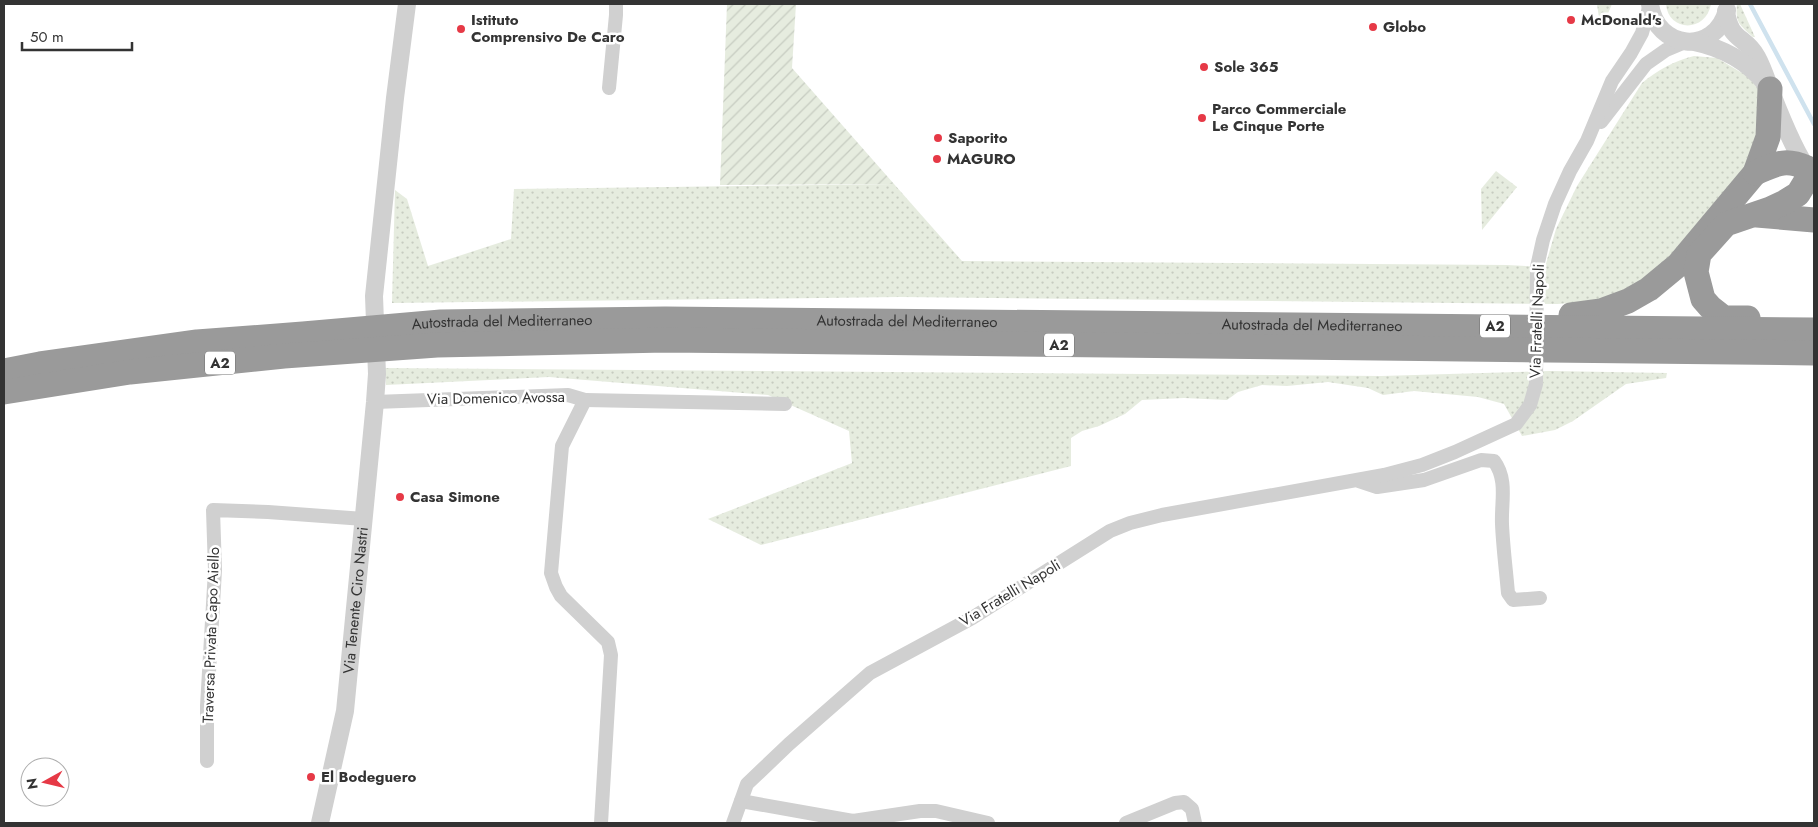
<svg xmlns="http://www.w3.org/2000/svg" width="1818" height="827" font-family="Jost,sans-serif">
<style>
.grass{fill:url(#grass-dots)}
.garden{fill:url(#garden-furrows)}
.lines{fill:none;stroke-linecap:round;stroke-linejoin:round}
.stream{stroke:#cfe2ee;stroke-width:4.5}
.minor{stroke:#d0d0d0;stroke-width:14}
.tertiary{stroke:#d0d0d0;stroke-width:18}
.motorway{stroke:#9a9a9a;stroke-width:25}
.poi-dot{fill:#e63946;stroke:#fff;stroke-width:2}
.labels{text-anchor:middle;stroke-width:5;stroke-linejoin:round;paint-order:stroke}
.shield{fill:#fff;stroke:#707070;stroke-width:1}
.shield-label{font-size:14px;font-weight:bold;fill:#333}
.poi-label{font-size:15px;font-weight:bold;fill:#333;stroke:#fff;text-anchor:start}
.street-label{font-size:15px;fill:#333;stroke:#fff}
</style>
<defs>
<pattern id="grass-dots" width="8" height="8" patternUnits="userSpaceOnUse" patternTransform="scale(1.25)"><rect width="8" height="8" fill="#e6ecdf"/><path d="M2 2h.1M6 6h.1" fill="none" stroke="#c6cbc0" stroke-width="1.8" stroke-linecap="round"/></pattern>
<pattern id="garden-furrows" width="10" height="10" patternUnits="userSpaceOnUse" patternTransform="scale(1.25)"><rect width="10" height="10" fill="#e6ecdf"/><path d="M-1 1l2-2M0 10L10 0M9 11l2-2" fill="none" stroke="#c6cbc0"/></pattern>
</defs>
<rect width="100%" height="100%" fill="#fff"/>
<!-- grass -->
<g class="grass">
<polygon points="1597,4 1612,4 1603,25 1600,25"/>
<path d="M1666 4H1711C1706 33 1668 32 1666 4Z"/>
<path d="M1737 4H1740L1755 37H1753C1740 25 1735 23 1737 4Z"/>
<path d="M1694 56 1717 58 1742 73H1746L1756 83 1762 102 1754 160 1669 262 1615 300 1557 304 900 297 392 303 395 190 407 199 428 266 511 239 514 189 894 184 962 261 1507 265 1545 267 1556 229 1577 186 1642 83C1658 70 1674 61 1694 56Z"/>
<polygon points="1496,171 1517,187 1482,230 1481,189"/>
<polygon points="385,368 1381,376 1550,371 1667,373 1666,378 1626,384 1573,421 1555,430 1522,436 1504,404 1478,397 1414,391 1383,395 1368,388 1328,382 1287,386 1262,385 1238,392 1227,400 1184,398 1142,400 1125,414 1099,426 1082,431 1071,438 1071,466 761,545 708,519 852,463 849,431 768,395 549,377 386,385"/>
</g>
<!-- garden -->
<polygon class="garden" points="727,4 796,4 792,68 894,184 720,185"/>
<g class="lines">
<!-- stream -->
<polyline class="stream" points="1750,4 1814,124"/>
<!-- minor -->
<g class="minor">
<polyline points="609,88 616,15 616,4"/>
<polyline points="1601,122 1646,64 1666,50 1685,42"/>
<polyline points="585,400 785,404"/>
<polyline points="375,402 568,395 585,400 562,446 551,573 556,587 561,596 608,642 611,655 601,823"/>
<path d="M1359 481 1377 487 1424 480 1481 460 1494 461C1508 480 1501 502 1502 524 1503 547 1506 570 1508 593L1513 600 1540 598"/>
<polyline points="207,761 207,706 215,570 213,510 268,512 364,519"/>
<polyline points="741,801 853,821 920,811 936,811 988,823"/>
<polyline points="733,823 747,784 789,744 870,673 972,618 1110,531 1130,523 1162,515 1384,475 1422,465 1455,452 1516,424 1530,405 1536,384 1537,267 1543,240 1555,204 1570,171 1587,141 1612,81 1631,53 1642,33 1650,4"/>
<polyline points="1126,823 1175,803 1184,802 1192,809 1195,823"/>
</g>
<!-- tertiary -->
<g class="tertiary">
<path d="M1650 4C1656 50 1715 56 1727 10"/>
<path d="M1726 11C1730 42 1745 35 1757 57 1763 68 1766 78 1770 89 1779 112 1795 154 1810 172"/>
<path d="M1694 42C1723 48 1746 60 1765 83"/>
<path id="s1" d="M320 823 345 711 375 402 377 374 374 296 395 98 407 4"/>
</g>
<!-- motorway -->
<g class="motorway">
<polyline points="1757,215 1814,220"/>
<polyline points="1571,315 1601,311 1628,301 1649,289 1678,265 1755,173 1768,137 1770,89"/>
<path d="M1748 318H1724L1710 307 1703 299 1696 272 1699 254 1726 224 1770 209 1785 202 1798 194 1806 181 1807 168C1785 158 1776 164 1755 173"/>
<path id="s2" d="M4 371 40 364 197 342 303 334 441 322 665 319 1814 330"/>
<polyline points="4,392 130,372 284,356 437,345 665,340 1814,353"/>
</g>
</g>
<!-- markers -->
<g class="poi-dot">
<circle cx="1571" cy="20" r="5"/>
<circle cx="1373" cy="27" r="5"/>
<circle cx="461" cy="29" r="5"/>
<circle cx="1204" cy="67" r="5"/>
<circle cx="1202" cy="118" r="5"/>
<circle cx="938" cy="138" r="5"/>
<circle cx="937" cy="159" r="5"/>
<circle cx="400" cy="497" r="5"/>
<circle cx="311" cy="777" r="5"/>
</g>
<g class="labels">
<!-- shield labels -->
<g class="shield">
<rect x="1480" y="314.5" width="30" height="23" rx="4"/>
<rect x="1044" y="333.5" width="30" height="23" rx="4"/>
<rect x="205" y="351.5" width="30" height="23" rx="4"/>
</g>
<g class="shield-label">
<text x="1495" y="331">A2</text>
<text x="1059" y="350">A2</text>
<text x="220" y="368">A2</text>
</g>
<!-- poi labels -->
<g class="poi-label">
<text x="471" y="25">Istituto<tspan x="471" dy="17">Comprensivo De Caro</tspan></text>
<text x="1581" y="25">McDonald's</text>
<text x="1383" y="32">Globo</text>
<text x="1214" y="72">Sole 365</text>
<text x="1212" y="114">Parco Commerciale<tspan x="1212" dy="17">Le Cinque Porte</tspan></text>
<text x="948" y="143">Saporito</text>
<text x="947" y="164">MAGURO</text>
<text x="410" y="502">Casa Simone</text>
<text x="321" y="782">El Bodeguero</text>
</g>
<!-- street labels -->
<g class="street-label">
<text dy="5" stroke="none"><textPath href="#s2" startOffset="906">Autostrada del Mediterraneo</textPath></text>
<text transform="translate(1537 321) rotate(-88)" y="5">Via Fratelli Napoli</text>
<text dy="5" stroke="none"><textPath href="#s2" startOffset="501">Autostrada del Mediterraneo</textPath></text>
<text dy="5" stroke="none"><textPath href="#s2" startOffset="1311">Autostrada del Mediterraneo</textPath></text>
<text transform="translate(496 398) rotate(-1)" y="5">Via Domenico Avossa</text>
<text transform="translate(1010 593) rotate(-31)" y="5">Via Fratelli Napoli</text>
<text dy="5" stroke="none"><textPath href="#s1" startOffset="226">Via Tenente Ciro Nastri</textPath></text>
<text transform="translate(211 635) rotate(-88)" y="5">Traversa Privata Capo Aiello</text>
</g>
</g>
<!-- border -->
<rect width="1818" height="827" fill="none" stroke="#333333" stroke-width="10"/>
<!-- north arrow -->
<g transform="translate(45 782) rotate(262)"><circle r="24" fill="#ffffff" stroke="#adadad"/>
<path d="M0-4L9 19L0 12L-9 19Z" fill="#e63946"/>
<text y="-8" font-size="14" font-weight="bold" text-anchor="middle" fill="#333333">N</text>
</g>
<!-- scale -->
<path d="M22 42v8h110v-8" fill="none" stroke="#333333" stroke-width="2.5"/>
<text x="30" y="42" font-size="15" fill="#333333" stroke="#ffffff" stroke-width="4" paint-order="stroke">50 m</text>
</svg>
